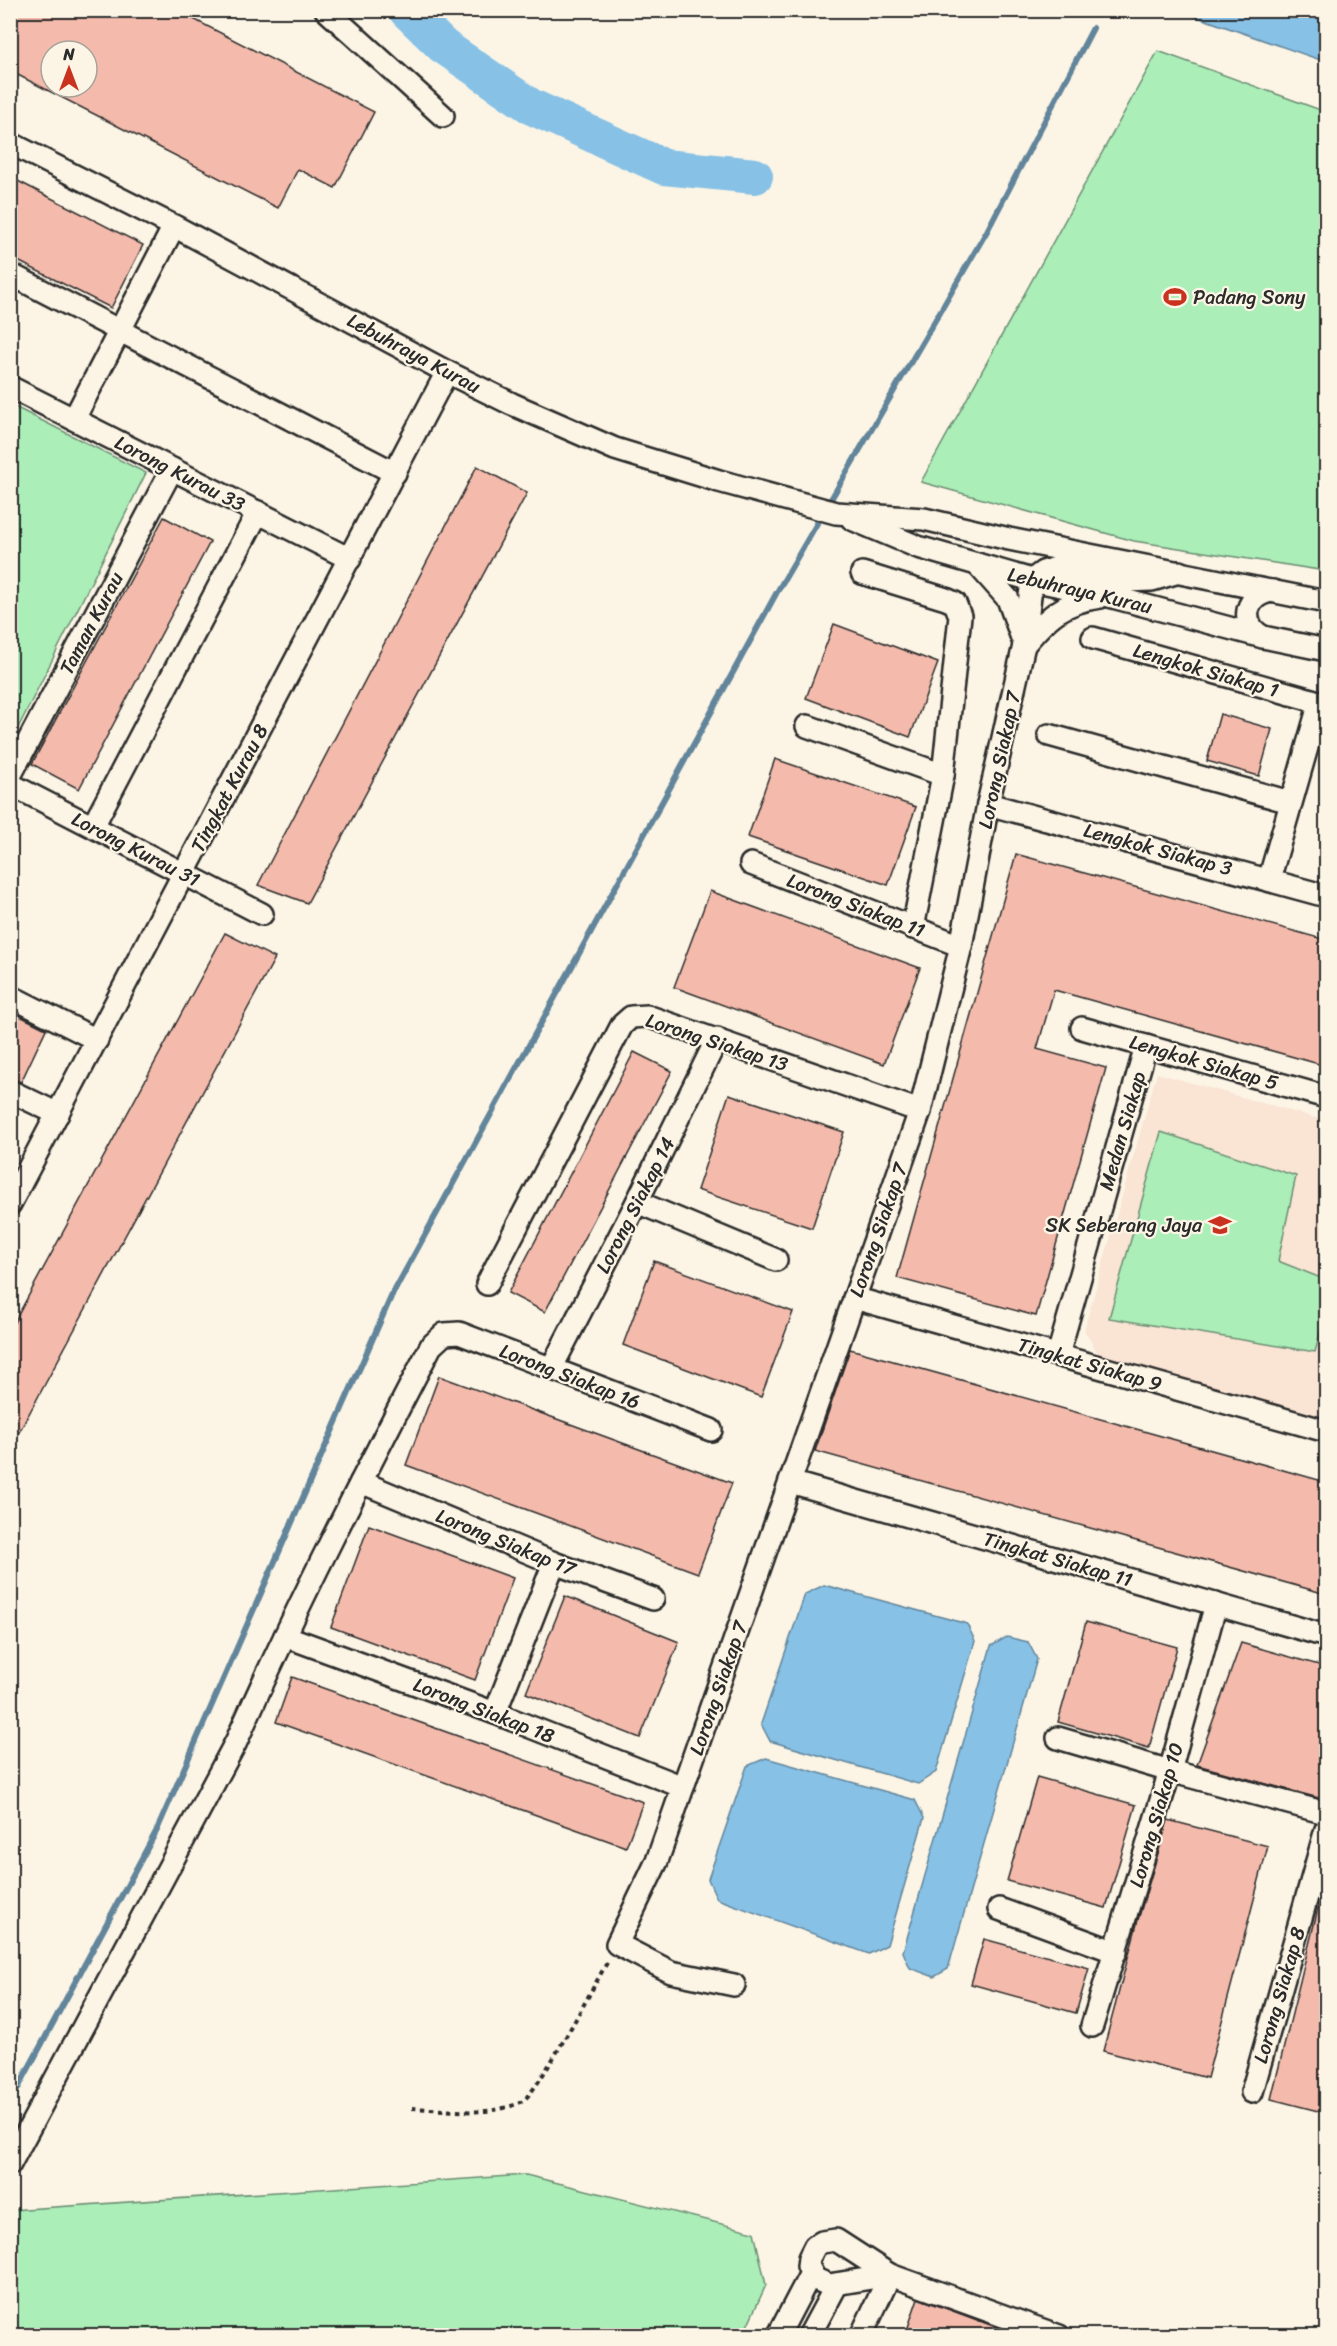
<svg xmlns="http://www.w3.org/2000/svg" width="1337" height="2346" font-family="Sriracha,sans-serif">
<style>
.built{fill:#fae4d4}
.green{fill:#abeeb8;stroke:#6b8c72;stroke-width:1.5}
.water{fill:#87c1e6;stroke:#62859b;stroke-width:1.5}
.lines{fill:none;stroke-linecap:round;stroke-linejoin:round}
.stream{stroke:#62859b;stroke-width:6}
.river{stroke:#87c1e6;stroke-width:36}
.building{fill:#f4bbac;stroke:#2b2b2b;stroke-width:1.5;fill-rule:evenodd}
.minor-casing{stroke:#2b2b2b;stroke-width:26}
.path{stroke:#2b2b2b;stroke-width:4;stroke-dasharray:4.5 4.5;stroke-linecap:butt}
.minor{stroke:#fcf5e5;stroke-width:21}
.labels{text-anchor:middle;stroke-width:4.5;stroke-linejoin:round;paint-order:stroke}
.poi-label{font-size:20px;fill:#2b2b2b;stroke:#fcf5e5;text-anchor:start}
.street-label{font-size:20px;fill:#2b2b2b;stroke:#fcf5e5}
</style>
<rect width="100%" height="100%" fill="#fcf5e5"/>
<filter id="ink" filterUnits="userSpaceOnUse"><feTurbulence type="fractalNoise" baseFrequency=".0167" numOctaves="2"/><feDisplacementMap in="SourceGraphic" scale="12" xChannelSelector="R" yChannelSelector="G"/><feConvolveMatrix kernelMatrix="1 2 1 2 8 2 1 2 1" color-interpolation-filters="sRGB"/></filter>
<g filter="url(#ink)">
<!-- built -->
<polygon class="built" points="1157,1073 1326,1121 1326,1419 1101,1358 1084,1330"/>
<!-- green -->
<g class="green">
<polygon points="1158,51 1326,112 1326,571 1134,541 921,482"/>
<polygon points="11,405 146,473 11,742"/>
<polygon points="1161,1132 1296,1176 1278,1261 1326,1280 1326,1312 1315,1352 1109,1318"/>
<polygon points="526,2175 754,2232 766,2285 743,2335 11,2335 11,2210"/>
</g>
<!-- water -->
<g class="water">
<polygon points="1180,11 1326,11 1326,62"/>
<polygon points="824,1585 967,1624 975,1641 936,1772 918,1784 770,1741 761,1724 805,1594"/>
<polygon points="1007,1637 1028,1642 1037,1659 948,1969 934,1977 910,1968 903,1952 991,1646"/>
<polygon points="766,1758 915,1800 924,1818 887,1945 869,1954 717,1899 708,1879 747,1766"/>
</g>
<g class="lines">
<!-- stream -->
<polyline class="stream" points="10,2103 157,1830 391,1297 777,592 987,231 1093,28"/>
<!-- river -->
<polyline class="river" points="406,10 443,46 532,107 664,167 755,176"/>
</g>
<!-- building -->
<g class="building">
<path d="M10 10H176L374 112 335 188 298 169 278 208 10 71ZM51 51H87V87H51Z"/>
<polygon points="10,177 143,245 111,308 10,257"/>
<polygon points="477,466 527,493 307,903 258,885"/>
<polygon points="164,517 210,542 79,789 32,764"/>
<polygon points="834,624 938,663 910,737 806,698"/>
<polygon points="1220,714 1272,729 1259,776 1207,761"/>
<polygon points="775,759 916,807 888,885 748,837"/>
<polygon points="1016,854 1326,940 1326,1066 1054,990 1037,1049 1106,1068 1036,1316 897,1278"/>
<polygon points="710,891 920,968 884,1064 674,987"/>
<polygon points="225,933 275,958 10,1449 10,1330"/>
<polygon points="10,1011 46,1029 21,1082 10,1078"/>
<polygon points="634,1052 672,1071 545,1312 508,1293"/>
<polygon points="729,1094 844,1132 812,1228 697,1190"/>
<polygon points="654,1261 793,1312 761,1397 623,1345"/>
<polygon points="850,1349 1326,1482 1326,1594 815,1451"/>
<polygon points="439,1376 732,1483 698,1573 406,1465"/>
<polygon points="369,1525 513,1578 475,1680 331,1627"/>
<polygon points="565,1596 679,1642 640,1738 526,1693"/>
<polygon points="1086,1622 1177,1647 1149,1748 1058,1722"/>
<polygon points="1241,1643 1326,1667 1326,1800 1197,1765"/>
<polygon points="292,1677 643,1802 626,1847 276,1722"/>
<polygon points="1037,1777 1136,1805 1106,1908 1007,1881"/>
<polygon points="1168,1820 1268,1846 1207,2078 1103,2051 1138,1920"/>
<polygon points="1320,1900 1326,1900 1326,2113 1271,2099"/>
<polygon points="984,1939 1089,1968 1076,2013 971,1984"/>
<polygon points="918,2298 1020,2336 905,2336"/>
</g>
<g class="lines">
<!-- minor casing -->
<g class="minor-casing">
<g id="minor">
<polyline points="326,10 443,116"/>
<polyline points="10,143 174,226 447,372 512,404 615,449 719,481 836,513 924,519 1009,539 1326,602"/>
<polyline points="10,274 395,473"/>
<polyline points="10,387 350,559"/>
<polyline points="74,419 174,226"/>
<polyline points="852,519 918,547 1032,580 1109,596 1263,637 1326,650"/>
<polyline points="977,564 1008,599 1022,638"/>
<polyline points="862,573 946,599 955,603 960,616 943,775 913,928"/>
<path d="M1263 637C1238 623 1245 594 1273 591"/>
<polyline points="1093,638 1326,704"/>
<path d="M1024 645C1047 617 1063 602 1100 597"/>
<polyline points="807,726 943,775"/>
<polyline points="1049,735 1290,802"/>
<polyline points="10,776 172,469"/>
<polyline points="10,784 262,914"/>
<polyline points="988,804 1326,896"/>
<polyline points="93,826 258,512"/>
<polyline points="751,864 961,946"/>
<polyline points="1269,880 1320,702"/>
<polyline points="10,996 97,1040"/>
<polyline points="1082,1028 1326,1097"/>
<polyline points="10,1091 58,1114"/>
<polyline points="637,1202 776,1260"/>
<polyline points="10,1204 447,372"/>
<polyline points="487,1284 622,1025 631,1017 647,1016 920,1111"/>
<polyline points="854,1298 1326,1431"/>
<polyline points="1058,1355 1146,1046"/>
<polyline points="551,1369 637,1202 717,1039"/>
<polyline points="361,1482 554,1563 653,1599"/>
<polyline points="790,1482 1326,1636"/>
<polyline points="285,1636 495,1713 683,1787"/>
<polyline points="495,1713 554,1563"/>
<polyline points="1058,1738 1170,1771 1326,1813"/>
<polyline points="999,1909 1116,1952"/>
<polyline points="734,1985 671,1972 617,1944 657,1861 920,1111 961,946 988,804 1024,645 1032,580 1043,572 1056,568 1123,581 1152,580 1179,572"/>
<polyline points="1092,2026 1170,1771 1216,1604"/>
<polyline points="1252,2092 1326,1829"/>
<path d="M10 2164 236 1742C296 1607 363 1477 431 1346L444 1334 459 1333 711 1430"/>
<polyline points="890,2275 829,2285 815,2279 808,2266 809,2258 815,2246 822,2242 836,2240 890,2275 1059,2336"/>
<polyline points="778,2336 811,2273"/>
<polyline points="809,2336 837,2284"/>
<polyline points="861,2336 890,2275"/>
</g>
</g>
<!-- path -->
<path class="path" d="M412 2108C447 2109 488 2118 521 2102 537 2095 595 1983 608 1961"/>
<!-- minor -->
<use href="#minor" class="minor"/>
</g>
</g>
<!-- icons -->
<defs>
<g id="stadium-bare" transform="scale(1.8)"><path d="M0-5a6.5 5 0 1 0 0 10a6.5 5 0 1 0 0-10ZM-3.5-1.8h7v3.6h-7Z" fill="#c8321e" stroke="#fcf5e5" stroke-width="2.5" paint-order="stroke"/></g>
<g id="school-bare" transform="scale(1.8)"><path d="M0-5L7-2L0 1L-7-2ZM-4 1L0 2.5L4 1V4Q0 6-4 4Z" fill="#c8321e" stroke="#fcf5e5" stroke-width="2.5" paint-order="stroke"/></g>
</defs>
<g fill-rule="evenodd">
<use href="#stadium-bare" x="1175" y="297"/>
<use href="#school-bare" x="1220" y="1225"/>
</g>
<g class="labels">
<!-- poi labels -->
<g class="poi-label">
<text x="1193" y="304">Padang Sony</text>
<text x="1202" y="1232" text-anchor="end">SK Seberang Jaya</text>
</g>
<!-- street labels -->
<g class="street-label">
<text transform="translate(414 353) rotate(28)" y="7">Lebuhraya Kurau</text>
<text transform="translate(180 473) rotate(27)" y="7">Lorong Kurau 33</text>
<text transform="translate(1080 590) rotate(13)" y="7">Lebuhraya Kurau</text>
<text transform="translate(91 623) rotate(-62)" y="7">Taman Kurau</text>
<text transform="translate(1206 670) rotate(16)" y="7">Lengkok Siakap 1</text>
<text transform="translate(999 760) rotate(-78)" y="7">Lorong Siakap 7</text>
<text transform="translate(229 788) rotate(-62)" y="7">Tingkat Kurau 8</text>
<text transform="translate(136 849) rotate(27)" y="7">Lorong Kurau 31</text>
<text transform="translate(1158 849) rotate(15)" y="7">Lengkok Siakap 3</text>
<text transform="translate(856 905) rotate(21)" y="7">Lorong Siakap 11</text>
<text transform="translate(717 1042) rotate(18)" y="7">Lorong Siakap 13</text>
<text transform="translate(1204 1062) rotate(16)" y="7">Lengkok Siakap 5</text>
<text transform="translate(1122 1131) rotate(-74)" y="7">Medan Siakap</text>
<text transform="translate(635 1205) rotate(-63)" y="7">Lorong Siakap 14</text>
<text transform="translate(878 1230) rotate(-71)" y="7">Lorong Siakap 7</text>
<text transform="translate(1090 1364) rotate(16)" y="7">Tingkat Siakap 9</text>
<text transform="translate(570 1376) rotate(21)" y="7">Lorong Siakap 16</text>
<text transform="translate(506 1542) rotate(22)" y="7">Lorong Siakap 17</text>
<text transform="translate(1058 1559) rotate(16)" y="7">Tingkat Siakap 11</text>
<text transform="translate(718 1688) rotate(-71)" y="7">Lorong Siakap 7</text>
<text transform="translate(484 1710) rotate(21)" y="7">Lorong Siakap 18</text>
<text transform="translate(1156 1815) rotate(-74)" y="7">Lorong Siakap 10</text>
<text transform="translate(1279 1995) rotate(-74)" y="7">Lorong Siakap 8</text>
</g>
</g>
<!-- margin -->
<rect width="1337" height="2346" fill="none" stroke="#fcf5e5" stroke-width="36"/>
<rect x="18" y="18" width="1301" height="2310" fill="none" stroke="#2b2b2b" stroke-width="2" filter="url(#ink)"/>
<!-- north arrow -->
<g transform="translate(69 69)"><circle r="28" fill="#fcf5e5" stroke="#a8a49b" stroke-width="1.5"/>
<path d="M0-4.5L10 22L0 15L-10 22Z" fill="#c8321e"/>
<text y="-9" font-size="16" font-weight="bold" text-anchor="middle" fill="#2b2b2b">N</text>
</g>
</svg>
